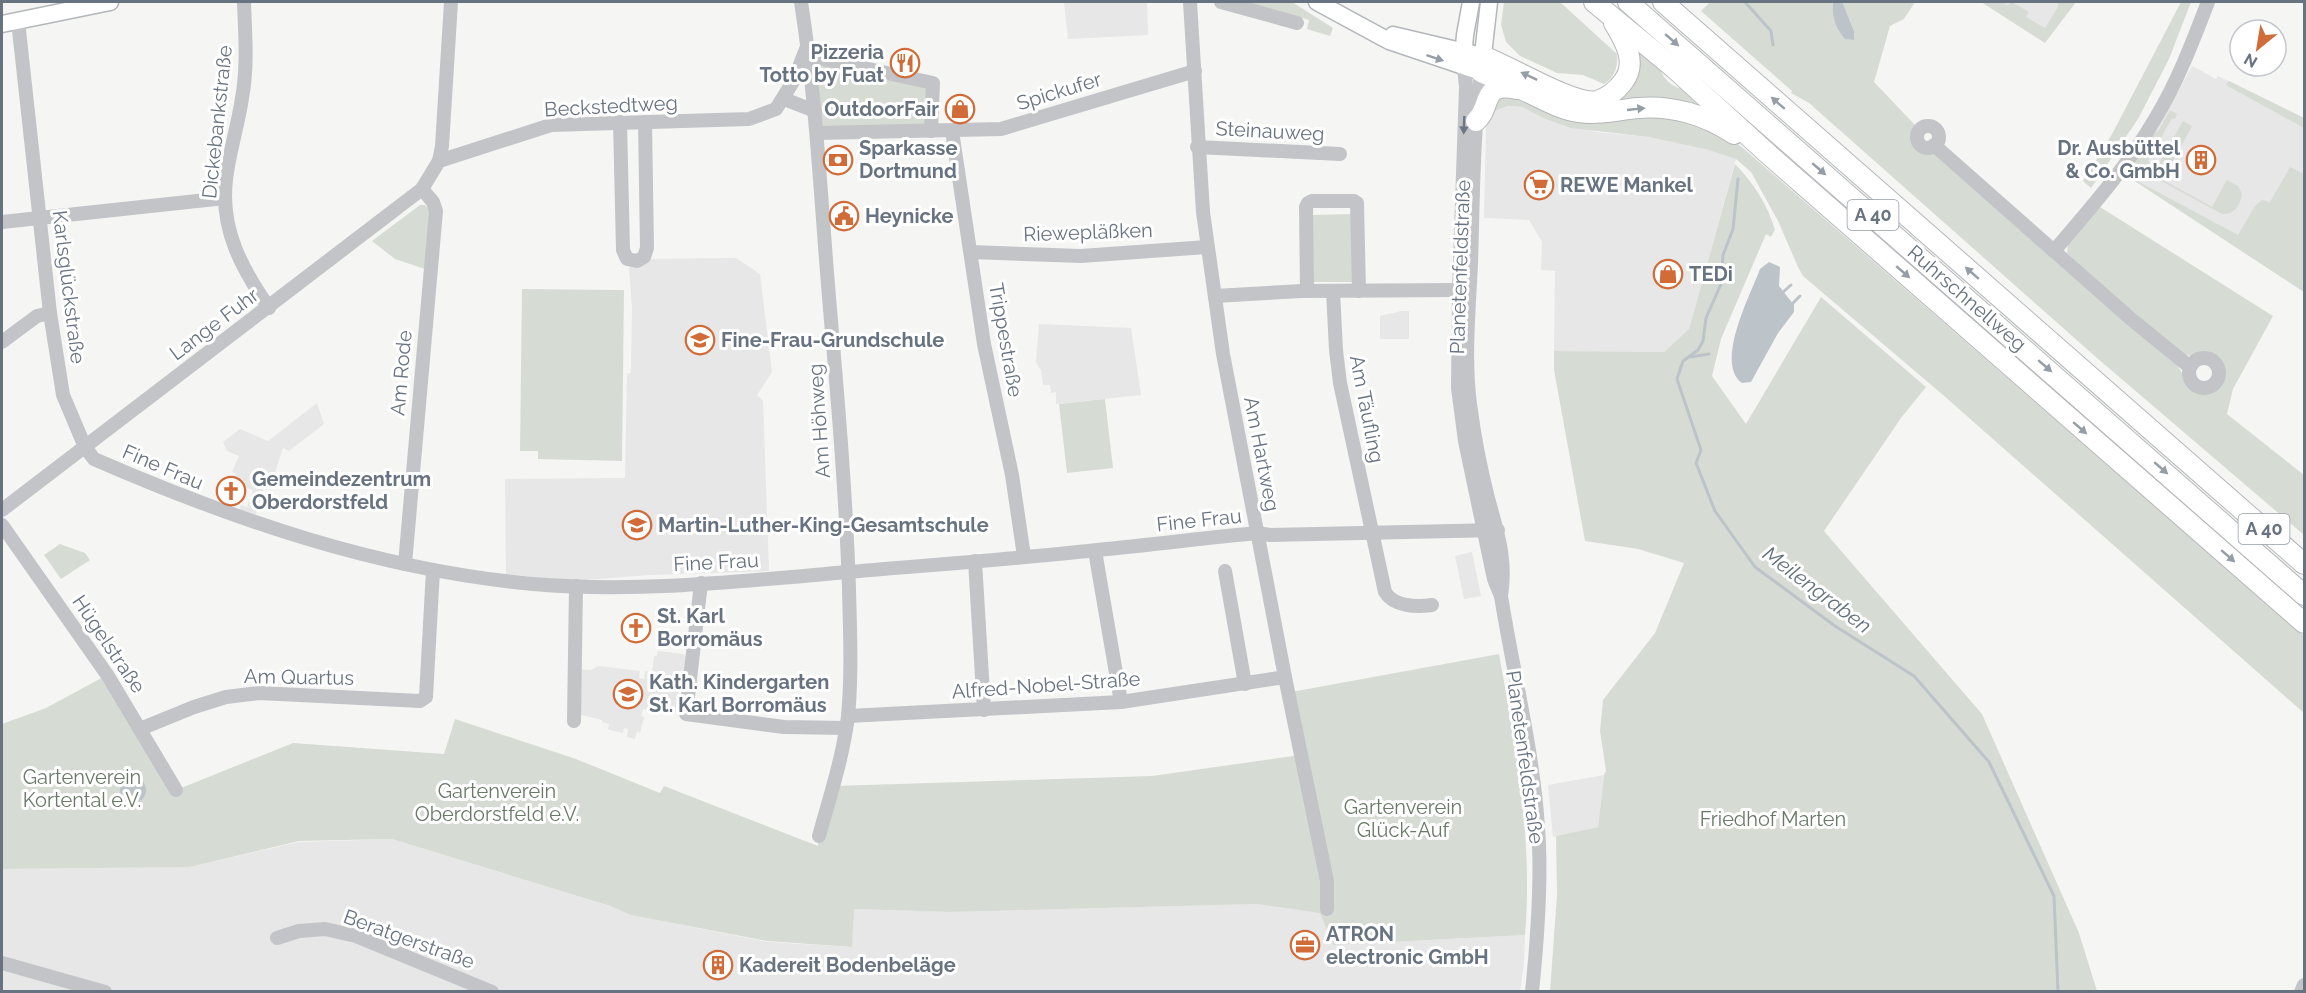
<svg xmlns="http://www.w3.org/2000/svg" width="2306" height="993" font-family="Raleway,sans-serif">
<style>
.built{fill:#e6e7e6}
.green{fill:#d6dcd4}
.water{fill:#bcc3c9}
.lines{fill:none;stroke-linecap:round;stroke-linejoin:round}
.stream{stroke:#bcc3c9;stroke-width:3}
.major-casing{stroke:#b3b6ba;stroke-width:19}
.highway-casing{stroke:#b4b7ba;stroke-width:22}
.minor{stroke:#c2c4c8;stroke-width:14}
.major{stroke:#fff;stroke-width:16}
.highway{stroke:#fff;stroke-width:20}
.oneway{fill:#959da7}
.oneway2{fill:#6c7785}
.labels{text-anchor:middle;stroke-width:6;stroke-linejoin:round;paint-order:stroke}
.shield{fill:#fff;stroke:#959da7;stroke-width:1.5}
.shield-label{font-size:18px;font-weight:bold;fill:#687381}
.poi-label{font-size:20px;font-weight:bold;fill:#687381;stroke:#fff;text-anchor:start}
.street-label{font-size:20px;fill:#687381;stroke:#fff}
.park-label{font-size:20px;fill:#687966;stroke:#fff}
.water-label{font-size:21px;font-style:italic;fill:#63737d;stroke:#fff}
</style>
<rect width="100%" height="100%" fill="#f5f6f3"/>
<!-- built -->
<g class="built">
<polygon points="1064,2 1147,2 1148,35 1068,39"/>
<polygon points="1983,2 2074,2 2045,41"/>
<polygon points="2192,66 2216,79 2218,76 2304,118 2304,292 2124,174 2150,132 2158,128"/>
<polygon points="1508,106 1522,107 1543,118 1597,132 1649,137 1710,150 1736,159 1689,329 1664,352 1554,351 1555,271 1541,270 1542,242 1529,220 1484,218 1486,127 1490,111 1494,111"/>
<polygon points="736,258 760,274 772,372 757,395 763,401 769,571 650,575 573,581 506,574 505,479 625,478 627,374 631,373 632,308 629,268 650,259"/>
<polygon points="1401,311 1409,311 1409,339 1380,339 1380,316"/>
<polygon points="1039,324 1131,328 1141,395 1056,404 1056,392 1051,393 1050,385 1043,385 1041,370 1036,362"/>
<polygon points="317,403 324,424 289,451 283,448 274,476 268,475 255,517 239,510 241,505 247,507 253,490 232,482 236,473 232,472 239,456 227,451 223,442 240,429 268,441"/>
<polygon points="1472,552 1481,596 1464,599 1455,556"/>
<polygon points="658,651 683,654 689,659 687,674 682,674 675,714 666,712 665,714 643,709 641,716 644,717 640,733 637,731 635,739 627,737 628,729 624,728 623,733 610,730 608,729 609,724 602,722 602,720 578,714 578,669 591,670 598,666 640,671 639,678 644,679 645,671 652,672 654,656 657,656"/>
<polygon points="1604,775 1598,827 1553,837 1548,785"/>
<polygon points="392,839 609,906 632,915 768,942 852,947 853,909 952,912 1258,904 1317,905 1333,945 1525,935 1524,963 1520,992 2,992 2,869 190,867 299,842"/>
</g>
<!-- green -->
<g class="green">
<polygon points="1243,2 1292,2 1333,28 1330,36 1307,29 1309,20"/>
<path d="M1504 2H1560L1617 54C1618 67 1615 77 1604 84L1583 75 1557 73 1520 56 1506 42 1501 25Z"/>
<path d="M1710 2H1833L1854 31 1842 2H1915L1904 19 1890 26 1874 82 1917 127 1913 137C1917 147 1924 151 1934 154L2178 366C2186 380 2191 388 2207 392 2226 382 2227 371 2212 356H2190L2176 352 2067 253 2068 243 2100 207 2273 316 2233 389 2227 414 2304 475V535L2097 358 1809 103 1791 93 1792 91 1701 11Z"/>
<polygon points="1981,2 2002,2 2007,5 2012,2 2029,12 2026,17 2045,28 2058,7 2058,2 2076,2 2045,43"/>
<polygon points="2181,2 2191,2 2169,59 2138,119 2091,188 2083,181 2111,136"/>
<path d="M1632 46 1661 71C1664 80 1673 87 1682 89L1712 116 1606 103Z"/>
<polygon points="809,56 933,83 931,131 817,133"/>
<polygon points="2229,81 2304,118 2304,128 2226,85"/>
<polygon points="1501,96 1679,116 1728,137 1743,148 2304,636 2304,713 1943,395 1803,276 1798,267 1778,221 1751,172 1736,159 1709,150 1649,137 1571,128 1543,118 1522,107 1508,106 1494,111 1490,111"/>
<polygon points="2170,110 2177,114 2175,119 2172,118 2148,161 2150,163 2146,170 2137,165 2134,159 2150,136 2159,130"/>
<path d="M2183 121 2192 126 2163 180 2212 207 2227 180 2238 186 2242 194C2240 206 2234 215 2222 214L2152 176Z"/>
<path d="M1735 164C1753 182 1768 205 1775 230L1771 237 1766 234 1721 339 1712 376 1746 424 1821 297 1926 387 1901 418 1824 531 1982 714 2079 933 2097 991H1550L1557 895 1556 836 1598 827 1604 775 1606 771 1600 731 1603 700 1655 633 1684 563 1638 549 1585 541 1554 370V351L1664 352 1689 329Z"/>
<polygon points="2290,167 2304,174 2304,292 2124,174 2238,235 2255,206 2262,200 2270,202"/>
<polygon points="420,205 425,205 431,212 425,269 395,259 372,241"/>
<polygon points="1354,214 1355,282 1311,282 1310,215"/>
<polygon points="522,289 624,290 622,461 538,459 538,451 520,451"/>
<polygon points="1105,399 1113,468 1067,473 1059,404"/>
<polygon points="60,544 85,553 90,560 61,579 44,555"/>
<path d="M1499 654C1516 747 1533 840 1525 935L1333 945 1320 913 1258 904 949 912 854 909 852 947 767 941 631 915 610 906 392 839 299 841 190 867 2 869V724L46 708 107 675 176 790 293 743 444 754 455 719 576 759 660 793 664 786 818 846V839L833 786 1152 776 1300 755 1291 692Z"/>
</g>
<!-- water -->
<g class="water">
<path d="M1833 2H1842L1843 4 1854 31V40L1845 39C1835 27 1832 18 1833 2Z"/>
<path d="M1769 262 1780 267 1779 286 1794 305V312L1778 333 1751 382 1742 383C1714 363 1751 294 1760 269Z"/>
<circle cx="133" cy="790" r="13"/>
</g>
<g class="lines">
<!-- stream -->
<g class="stream">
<polyline points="1745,2 1771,31 1773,45"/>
<polyline points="1738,179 1733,229 1723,255 1721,284 1706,318 1703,341 1698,350 1683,361 1677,379 1701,450 1696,463 1715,511 1755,567 1835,626 1914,676 1989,762 2054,896 2058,992"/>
<polyline points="1782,293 1791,285"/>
<polyline points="1792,304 1800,296"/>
<polyline points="1690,357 1709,354"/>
</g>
<!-- major casing -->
<g class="major-casing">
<g id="major">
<polyline points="1317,2 1389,41 1481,72 1489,2"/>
<polyline points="2,24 110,2"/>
<polyline points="1393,35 1482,56"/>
<polyline points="1463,60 1465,35 1471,2"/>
</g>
</g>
<!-- highway casing -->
<g class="highway-casing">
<g id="highway">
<polyline points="1594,2 1674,68 1767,153 2304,623"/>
<polyline points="1628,2 2304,595"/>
<polyline points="1663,2 2304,564"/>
<path d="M1482 56C1509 65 1574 106 1597 101 1608 98 1616 91 1623 82 1638 63 1625 41 1614 23"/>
<path d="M1481 72C1495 78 1509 84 1523 90 1541 98 1558 109 1579 112 1599 115 1618 110 1638 108 1672 105 1706 115 1734 134"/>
<path d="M1476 121C1492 108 1480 81 1517 89"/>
</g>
</g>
<!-- minor -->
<g class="minor">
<path d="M244 2C245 33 248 66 242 98 238 126 229 152 226 180 220 229 242 269 269 308"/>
<path d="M801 2C817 104 821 206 830 309 838 402 846 496 849 589 850 632 852 674 848 716 843 757 830 796 819 836"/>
<polyline points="1190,2 1203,212 1223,354 1285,677 1327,881 1327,909"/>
<polyline points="1221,2 1297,23"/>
<path d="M18 21 50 313 63 395 85 447 94 459C234 520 379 570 533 584 637 593 744 581 848 572 931 565 1014 559 1097 550 1151 545 1204 538 1257 533L1270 535 1498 530"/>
<polyline points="809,56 933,83 931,131"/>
<path d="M1464 67 1466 87 1459 290 1458 388 1465 441 1494 579 1501 596C1514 678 1536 761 1539 845 1541 894 1537 943 1532 992"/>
<path d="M1481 72C1473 135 1473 200 1471 263 1469 309 1464 357 1470 404 1474 435 1480 467 1488 498 1497 532 1507 559 1501 596"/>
<polyline points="784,99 815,111"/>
<polyline points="620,122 623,250 627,259 637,261 644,257 647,248 645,122"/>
<circle cx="1928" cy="137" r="11"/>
<polyline points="952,131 984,344 1012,475 1024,556"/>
<polyline points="817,133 1001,129 1195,71"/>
<polyline points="1934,145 2131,319 2190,367"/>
<polyline points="1197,147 1340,154"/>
<polyline points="439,161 551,125 749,119 776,109 794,80 806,49"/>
<polyline points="2,222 225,198"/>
<path d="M2054 251C2090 209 2127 167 2155 119 2177 83 2193 41 2208 2"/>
<polyline points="971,252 1081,256 1207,247"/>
<polyline points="1307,291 1306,207 1308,203 1312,201 1354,201 1357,203 1359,291"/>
<path d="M1333 291 1336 350 1340 383 1385 592C1394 607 1417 607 1432 605"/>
<polyline points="1215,296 1302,291 1459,290"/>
<polyline points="2,342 37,316 50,313"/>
<circle cx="2204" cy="373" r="15"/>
<polyline points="2,510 422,189 439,161 442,146 451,2"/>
<polyline points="2,525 108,676 176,790"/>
<polyline points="1095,551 1121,702"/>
<polyline points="975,561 984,710"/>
<polyline points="405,564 436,211 433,202 422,189"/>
<polyline points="1225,571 1245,684"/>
<polyline points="701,583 686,714 784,727 846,728"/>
<polyline points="848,716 1121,702 1285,677"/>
<polyline points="574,721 576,586"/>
<polyline points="140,729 194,707 226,697 259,693 420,701 426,697 433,570"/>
<polyline points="277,938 299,931 325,929 356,936 492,992"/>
<polyline points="2,963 105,992"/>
<polyline points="2301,992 2304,985"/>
</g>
<!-- major -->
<use href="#major" class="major"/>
<!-- highway -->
<use href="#highway" class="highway"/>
</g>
<!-- one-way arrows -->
<defs><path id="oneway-solid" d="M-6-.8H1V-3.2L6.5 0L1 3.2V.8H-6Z" transform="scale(1.5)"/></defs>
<g class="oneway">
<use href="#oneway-solid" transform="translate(1672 40) rotate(41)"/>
<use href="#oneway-solid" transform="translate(1435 58) rotate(18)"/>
<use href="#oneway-solid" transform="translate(1529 76) rotate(-155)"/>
<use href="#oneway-solid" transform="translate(1778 103) rotate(-139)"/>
<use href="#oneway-solid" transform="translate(1636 109) rotate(-6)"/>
<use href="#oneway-solid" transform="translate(1819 169) rotate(41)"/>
<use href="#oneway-solid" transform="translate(1903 272) rotate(41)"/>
<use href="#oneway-solid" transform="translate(1972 273) rotate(-139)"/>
<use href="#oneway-solid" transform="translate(2045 366) rotate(41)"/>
<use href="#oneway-solid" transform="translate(2080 428) rotate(41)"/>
<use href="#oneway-solid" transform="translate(2161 468) rotate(41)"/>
<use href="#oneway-solid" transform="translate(2228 556) rotate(41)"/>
</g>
<use class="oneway2" href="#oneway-solid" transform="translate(1464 125) rotate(92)"/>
<!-- icons -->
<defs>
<g id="restaurant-ring" transform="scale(1.5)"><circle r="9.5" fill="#fff" stroke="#d16c38" stroke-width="1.5"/><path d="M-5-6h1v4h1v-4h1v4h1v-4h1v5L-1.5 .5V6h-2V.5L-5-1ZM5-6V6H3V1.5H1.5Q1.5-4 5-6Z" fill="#d16c38"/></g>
<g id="shop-ring" transform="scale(1.5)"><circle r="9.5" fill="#fff" stroke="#d16c38" stroke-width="1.5"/><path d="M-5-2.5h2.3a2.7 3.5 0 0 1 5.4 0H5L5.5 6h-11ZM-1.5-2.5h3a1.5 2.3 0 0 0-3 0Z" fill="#d16c38"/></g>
<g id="bank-ring" transform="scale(1.5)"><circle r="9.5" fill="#fff" stroke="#d16c38" stroke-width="1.5"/><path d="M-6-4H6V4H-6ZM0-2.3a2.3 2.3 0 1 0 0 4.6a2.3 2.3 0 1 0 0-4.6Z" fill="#d16c38"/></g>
<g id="building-ring" transform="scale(1.5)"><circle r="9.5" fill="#fff" stroke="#d16c38" stroke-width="1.5"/><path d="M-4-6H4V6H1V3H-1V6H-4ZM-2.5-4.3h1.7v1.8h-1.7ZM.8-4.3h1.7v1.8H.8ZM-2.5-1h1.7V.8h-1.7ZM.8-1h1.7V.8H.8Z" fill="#d16c38"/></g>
<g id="supermarket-ring" transform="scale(1.5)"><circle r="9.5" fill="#fff" stroke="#d16c38" stroke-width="1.5"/><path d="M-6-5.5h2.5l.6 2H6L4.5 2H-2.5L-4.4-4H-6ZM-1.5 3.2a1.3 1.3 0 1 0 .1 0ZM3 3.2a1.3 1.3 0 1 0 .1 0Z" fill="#d16c38"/></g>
<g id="civic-ring" transform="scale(1.5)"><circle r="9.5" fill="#fff" stroke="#d16c38" stroke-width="1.5"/><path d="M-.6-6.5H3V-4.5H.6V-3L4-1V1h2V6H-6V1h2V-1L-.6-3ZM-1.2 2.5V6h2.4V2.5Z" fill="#d16c38"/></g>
<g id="school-ring" transform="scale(1.5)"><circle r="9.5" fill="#fff" stroke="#d16c38" stroke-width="1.5"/><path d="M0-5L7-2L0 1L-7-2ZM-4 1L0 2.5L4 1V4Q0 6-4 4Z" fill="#d16c38"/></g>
<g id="church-ring" transform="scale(1.5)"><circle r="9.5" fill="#fff" stroke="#d16c38" stroke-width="1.5"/><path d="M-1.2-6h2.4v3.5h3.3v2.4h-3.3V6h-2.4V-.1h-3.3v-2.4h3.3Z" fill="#d16c38"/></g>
<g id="office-ring" transform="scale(1.5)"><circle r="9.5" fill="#fff" stroke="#d16c38" stroke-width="1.5"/><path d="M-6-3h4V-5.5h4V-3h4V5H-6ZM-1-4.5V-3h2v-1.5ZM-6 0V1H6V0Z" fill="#d16c38"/></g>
</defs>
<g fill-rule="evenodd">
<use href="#restaurant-ring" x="905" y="63"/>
<use href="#shop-ring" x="960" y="109"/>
<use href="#bank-ring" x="838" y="160"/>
<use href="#building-ring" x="2201" y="160"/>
<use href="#supermarket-ring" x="1539" y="185"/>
<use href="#civic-ring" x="844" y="216"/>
<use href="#shop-ring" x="1668" y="274"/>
<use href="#school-ring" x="700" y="340"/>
<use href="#church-ring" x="231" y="491"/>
<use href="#school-ring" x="637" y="525"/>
<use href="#church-ring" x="636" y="628"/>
<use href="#school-ring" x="628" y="694"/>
<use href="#office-ring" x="1305" y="945"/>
<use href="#building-ring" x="718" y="965"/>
</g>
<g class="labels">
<!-- shield labels -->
<g class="shield">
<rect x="1847.5" y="200" width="51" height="30" rx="4.5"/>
<rect x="2238.5" y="514" width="51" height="30" rx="4.5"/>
</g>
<g class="shield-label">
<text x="1873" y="221">A 40</text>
<text x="2264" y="535">A 40</text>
</g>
<!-- poi labels -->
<g class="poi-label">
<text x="884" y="59" text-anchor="end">Pizzeria<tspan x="884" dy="23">Totto by Fuat</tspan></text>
<text x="939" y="116" text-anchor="end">OutdoorFair</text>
<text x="859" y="155">Sparkasse<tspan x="859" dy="23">Dortmund</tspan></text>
<text x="2180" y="155" text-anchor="end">Dr. Ausbüttel<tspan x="2180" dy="23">&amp; Co. GmbH</tspan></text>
<text x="1560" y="192">REWE Mankel</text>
<text x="865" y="223">Heynicke</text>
<text x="1689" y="281">TEDi</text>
<text x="721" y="347">Fine-Frau-Grundschule</text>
<text x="252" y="486">Gemeindezentrum<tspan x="252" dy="23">Oberdorstfeld</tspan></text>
<text x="658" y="532">Martin-Luther-King-Gesamtschule</text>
<text x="657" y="623">St. Karl<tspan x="657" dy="23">Borromäus</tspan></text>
<text x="649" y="689">Kath. Kindergarten<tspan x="649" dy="23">St. Karl Borromäus</tspan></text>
<text x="1326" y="941">ATRON<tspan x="1326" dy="23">electronic GmbH</tspan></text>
<text x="739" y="972">Kadereit Bodenbeläge</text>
</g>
<!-- street labels -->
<g class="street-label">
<text transform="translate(1059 91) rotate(-17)" y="7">Spickufer</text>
<text transform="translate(611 106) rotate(-3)" y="7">Beckstedtweg</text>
<text transform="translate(217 122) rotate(-84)" y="7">Dickebankstraße</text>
<text transform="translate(1270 131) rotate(3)" y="7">Steinauweg</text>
<text transform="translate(1088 232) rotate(-2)" y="7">Riewepläßken</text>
<text transform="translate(1460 267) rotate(-88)" y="7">Planetenfeldstraße</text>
<text transform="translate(69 287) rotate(83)" y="7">Karlsglückstraße</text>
<text transform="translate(1967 298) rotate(41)" y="7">Ruhrschnellweg</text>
<text transform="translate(214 324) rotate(-37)" y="7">Lange Fuhr</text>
<text transform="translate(1006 340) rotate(80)" y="7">Trippestraße</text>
<text transform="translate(401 373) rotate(-85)" y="7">Am Rode</text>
<text transform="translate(1367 409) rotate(79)" y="7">Am Täufling</text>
<text transform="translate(819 421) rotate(-94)" y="7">Am Höhweg</text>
<text transform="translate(1262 454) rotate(79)" y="7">Am Hartweg</text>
<text transform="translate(163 467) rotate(23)" y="7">Fine Frau</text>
<text transform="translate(1199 520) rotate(-6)" y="7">Fine Frau</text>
<text transform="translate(716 562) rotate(-3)" y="7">Fine Frau</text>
<text transform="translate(109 644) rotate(56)" y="7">Hügelstraße</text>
<text transform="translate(299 677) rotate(1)" y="7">Am Quartus</text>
<text transform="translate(1046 685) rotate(-4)" y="7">Alfred-Nobel-Straße</text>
<text transform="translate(1525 757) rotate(82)" y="7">Planetenfeldstraße</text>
<text transform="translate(409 939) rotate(20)" y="7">Beratgerstraße</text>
</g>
<!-- park labels -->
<g class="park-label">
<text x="82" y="784">Gartenverein<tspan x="82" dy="23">Kortental e.V.</tspan></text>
<text x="497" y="798">Gartenverein<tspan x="497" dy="23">Oberdorstfeld e.V.</tspan></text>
<text x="1403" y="814">Gartenverein<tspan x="1403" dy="23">Glück-Auf</tspan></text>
<text x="1773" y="826">Friedhof Marten</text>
</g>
<!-- water labels -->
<g class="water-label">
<text transform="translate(1817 590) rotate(37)" y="7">Meilengraben</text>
</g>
</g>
<!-- border -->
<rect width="2306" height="993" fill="none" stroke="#687381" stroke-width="6"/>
<!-- north arrow -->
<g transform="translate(2258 48) rotate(210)"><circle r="28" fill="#ffffff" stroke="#c3c7cd" stroke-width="1.5"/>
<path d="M0-4.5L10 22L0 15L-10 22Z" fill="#d16c38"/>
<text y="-9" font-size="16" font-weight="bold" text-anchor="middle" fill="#687381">N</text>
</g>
</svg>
